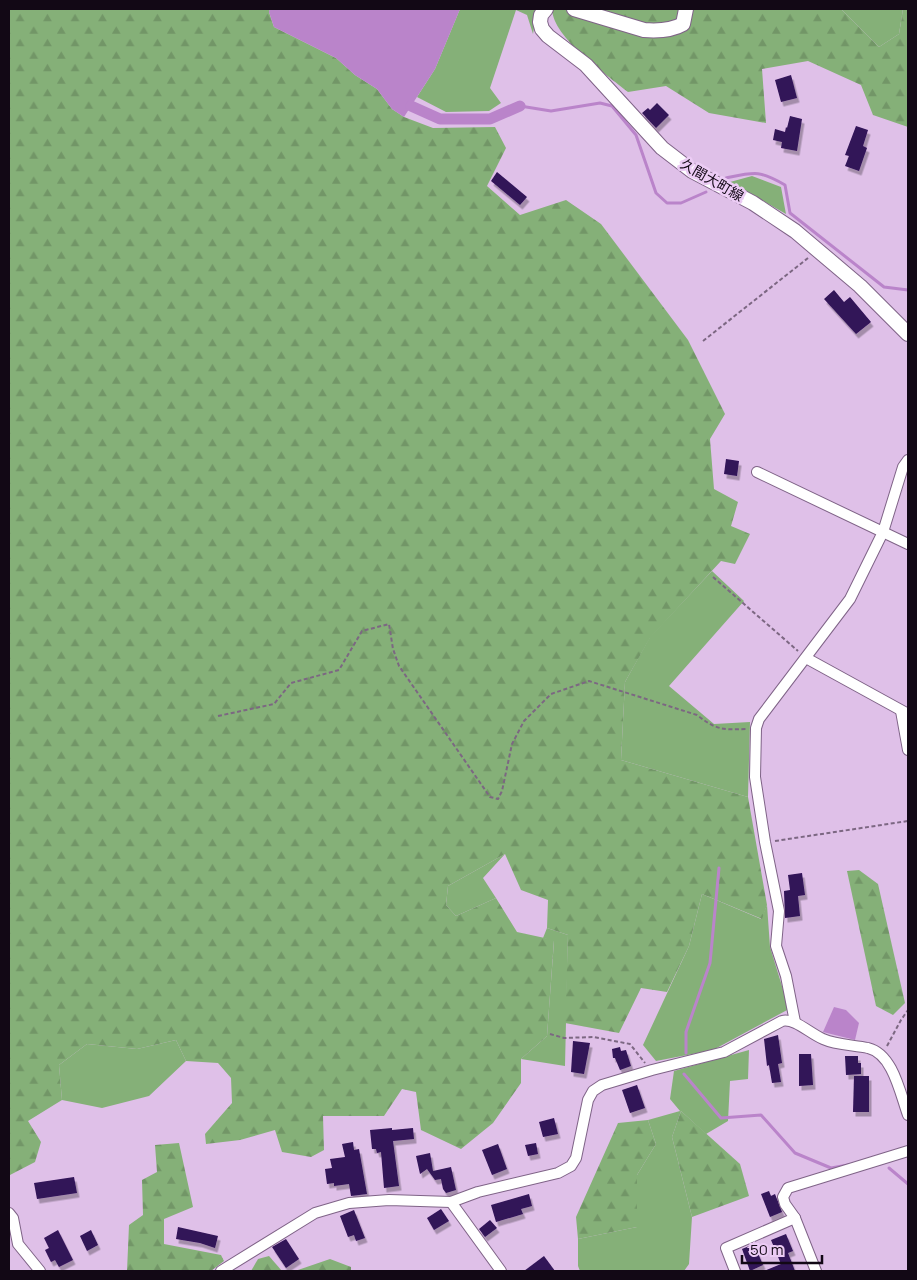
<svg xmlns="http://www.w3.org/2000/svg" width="917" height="1280" font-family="Manrope,'Noto Sans JP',sans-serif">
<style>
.grass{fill:#85b078}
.forest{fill:url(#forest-firs)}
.water{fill:#ba84ca}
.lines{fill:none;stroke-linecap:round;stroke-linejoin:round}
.stream{stroke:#ba84ca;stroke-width:3}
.canal{stroke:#ba84ca;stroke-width:11}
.building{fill:#311358;filter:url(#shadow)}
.minor-casing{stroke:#7f6387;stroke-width:12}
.secondary-casing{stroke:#7f6387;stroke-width:16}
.path{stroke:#7c6782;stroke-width:2;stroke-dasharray:4 2.5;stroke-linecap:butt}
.minor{stroke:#fff;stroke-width:10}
.secondary{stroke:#fff;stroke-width:14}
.labels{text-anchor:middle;stroke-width:5;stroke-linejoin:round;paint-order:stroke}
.street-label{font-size:14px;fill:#120815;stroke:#ecccf5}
</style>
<defs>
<pattern id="forest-firs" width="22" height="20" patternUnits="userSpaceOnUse" patternTransform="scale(1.25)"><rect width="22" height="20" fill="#85b078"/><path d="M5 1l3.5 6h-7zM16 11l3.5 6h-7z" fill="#729667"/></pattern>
<filter id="shadow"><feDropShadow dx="2.5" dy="4.5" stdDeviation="0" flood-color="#0004"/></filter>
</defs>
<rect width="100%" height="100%" fill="#dfc0e8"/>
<!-- grass -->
<g class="grass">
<polygon points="460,9 537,9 533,34 527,15 516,10 490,88 501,103 489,111 446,112 417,97 435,69"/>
<polygon points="841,9 903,9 899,34 879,47"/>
<polygon points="752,176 781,187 786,214 730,182"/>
<polygon points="712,571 744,601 669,686 714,724 750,722 748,797 621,760 625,682 650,637"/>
<polygon points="505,854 483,878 496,898 456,916 446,905 448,886"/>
<polygon points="702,894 761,919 767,905 770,947 789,1009 713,1050 656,1061 643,1045 689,946"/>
<polygon points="547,928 568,935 565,1066 521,1059 547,1036 554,941 543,938"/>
<polygon points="176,1040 186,1061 149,1096 102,1108 62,1100 59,1065 87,1044 137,1049"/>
<polygon points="749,1050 748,1079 730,1081 728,1121 706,1134 681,1111 672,1137 692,1217 689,1264 684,1271 580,1271 578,1266 578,1239 637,1227 637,1175 656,1144 648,1120 680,1111 670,1099 674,1071"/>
</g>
<!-- forest -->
<g class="forest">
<polygon points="9,9 270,9 269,12 274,27 336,58 355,75 377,89 392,109 404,117 433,128 495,127 506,148 487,186 520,215 566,200 601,224 688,340 725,414 710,439 714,489 738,502 731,526 750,534 735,564 721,561 650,638 625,682 621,760 748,797 767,905 762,919 702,894 689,946 667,992 641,988 619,1033 565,1023 568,935 547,928 548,900 521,890 505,854 448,886 446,905 456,916 496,898 517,932 554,940 547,1036 521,1059 521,1083 493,1123 461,1149 421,1130 416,1092 402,1089 384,1116 323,1116 324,1150 311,1157 282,1152 275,1130 240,1140 206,1144 205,1134 232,1103 231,1078 218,1063 186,1061 176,1040 137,1049 87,1044 59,1065 62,1100 28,1121 41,1142 35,1162 10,1175 9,1174"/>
<path d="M552 9H841L879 47 899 34 903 9H908V127L873 115 861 85 808 61 762 69 766 123 709 113 666 86 628 92C606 74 553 38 552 9Z"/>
<polygon points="859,870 878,884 905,1003 893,1015 876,1006 847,871"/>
<polygon points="681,1111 740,1164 749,1196 692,1217 672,1137"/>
<polygon points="648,1120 656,1144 637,1175 637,1227 578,1239 576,1217 618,1123"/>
<polygon points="179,1143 193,1207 164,1219 164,1244 221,1255 224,1261 211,1271 127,1271 129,1225 143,1215 142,1180 157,1172 155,1145"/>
<polygon points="269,1256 282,1271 251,1271 258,1259"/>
<polygon points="330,1259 351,1267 351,1271 295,1271"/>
</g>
<!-- water -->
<g class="water">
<polygon points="270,9 460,9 435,69 404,117 392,109 377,89 355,75 336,58 274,27 269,12"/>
<polygon points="834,1007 846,1010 859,1023 855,1040 823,1032"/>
</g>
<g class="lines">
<!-- stream -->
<g class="stream">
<polyline points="520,106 551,111 600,103 612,106 636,135 656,193 667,203 681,203 706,192"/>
<path d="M726 178C755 172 759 170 785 185L790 213 884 287 908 290"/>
<polyline points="686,1053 686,1032 710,963 719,868"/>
<polyline points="684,1074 721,1118 761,1115 795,1153 831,1168 848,1165"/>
<polyline points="889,1168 908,1184"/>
</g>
<!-- canal -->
<polyline class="canal" points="411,106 440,119 490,119 520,106"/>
</g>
<!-- building -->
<g class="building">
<polygon points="791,75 797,98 781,102 775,80"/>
<polygon points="657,103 669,115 656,128 642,113 648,108 650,110"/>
<polygon points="790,116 802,119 797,151 781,148 782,142 773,140 775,129 785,132 786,127 787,128"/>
<polygon points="856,126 868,130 863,146 867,148 859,171 845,166 849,156 845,155"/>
<polygon points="497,172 527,197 520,205 491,181"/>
<polygon points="834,290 844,302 850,297 871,322 856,334 824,299"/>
<polygon points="726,459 739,461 737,476 724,474"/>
<polygon points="802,873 805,895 798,896 800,916 785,918 784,891 790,890 788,875"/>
<polygon points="778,1035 782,1063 778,1064 781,1082 772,1083 769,1065 767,1066 764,1039"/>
<polygon points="573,1041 590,1043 584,1074 571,1072"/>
<polygon points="620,1047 621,1051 626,1050 631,1066 620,1070 615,1058 613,1058 612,1049"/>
<polygon points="799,1054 811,1054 813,1085 799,1086"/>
<polygon points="845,1056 858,1056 858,1063 861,1063 861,1074 846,1075"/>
<polygon points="854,1076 869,1076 869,1112 853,1112"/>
<polygon points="637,1085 645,1108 630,1113 622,1090"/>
<polygon points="554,1118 558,1134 543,1137 539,1122"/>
<polygon points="392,1128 392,1130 413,1128 414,1139 393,1141 399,1186 384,1188 381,1152 377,1153 376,1149 372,1149 370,1130"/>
<polygon points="353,1142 354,1150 359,1149 367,1194 351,1196 349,1184 334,1186 334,1183 327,1184 325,1169 332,1168 330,1159 345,1157 342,1144"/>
<polygon points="536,1143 538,1154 528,1156 525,1145"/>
<polygon points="498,1144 507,1169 492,1175 482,1150"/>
<polygon points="430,1153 433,1171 451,1167 456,1190 446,1193 443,1189 441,1179 435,1180 427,1169 420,1174 416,1156"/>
<polygon points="74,1177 77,1193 37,1199 34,1183"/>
<polygon points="769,1191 771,1196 775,1194 782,1212 770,1217 761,1194"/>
<polygon points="529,1194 532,1206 521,1209 523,1214 496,1222 491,1205"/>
<polygon points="441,1209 449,1221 434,1230 427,1218"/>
<polygon points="354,1210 365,1238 356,1241 354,1235 348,1237 340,1216"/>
<polygon points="490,1220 497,1228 485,1237 479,1229"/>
<polygon points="178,1227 218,1236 215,1248 200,1243 176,1239"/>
<polygon points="58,1230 73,1260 59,1267 55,1260 51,1262 45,1250 49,1248 44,1238"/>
<polygon points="91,1230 98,1245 87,1251 80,1236"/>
<polygon points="786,1234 793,1251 788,1253 795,1271 764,1271 781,1264 771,1240"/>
<polygon points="286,1239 299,1259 286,1268 272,1247"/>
<polygon points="754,1244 763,1265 750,1271 742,1249"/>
<polygon points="544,1256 555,1271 524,1271"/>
</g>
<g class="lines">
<!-- minor casing -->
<g class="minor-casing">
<g id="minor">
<polyline points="757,472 908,544"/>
<polyline points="806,658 908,714"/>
<polyline points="901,711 908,750"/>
<polyline points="795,1022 786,976 776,946 779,911 765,842 755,777 756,728 759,719 850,599 883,532 903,467 908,460"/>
<polyline points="451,1202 501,1271"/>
<polyline points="9,1213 13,1218 18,1244 40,1271"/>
<path d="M221 1271 315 1213 349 1203 389 1200 451 1202 478 1192 558 1173 571 1166 576 1158 588 1100 593 1091 602 1085 652 1070 724 1052 782 1021C795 1018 809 1033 823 1039 836 1045 854 1045 868 1048 893 1054 900 1093 908 1115"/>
<polyline points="735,1271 726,1248 795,1218"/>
<polyline points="816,1271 795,1218 785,1204 783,1197 788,1188 908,1151"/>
</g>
</g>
<!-- secondary casing -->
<g class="secondary-casing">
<g id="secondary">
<polyline points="546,9 541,15 540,22 542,29 548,36 586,65 662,148 692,171 753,203 795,231 860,286 908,334"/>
<path d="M574 9 644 30C657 31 671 31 683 24L686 9"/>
</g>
</g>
<!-- path -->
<g class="path">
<polyline points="703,341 808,258"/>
<polyline points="713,577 798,651"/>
<path d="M218 716 274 704 291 683 339 670 362 631 389 624 393 649 399 666 490 797 498 799 502 791 512 744 524 721 551 694 589 681 697 715C716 730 723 730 746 729"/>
<polyline points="775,841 908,821"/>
<polyline points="550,1034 564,1038 594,1037 630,1044 645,1063"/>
<polyline points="887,1046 901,1020 908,1010"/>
</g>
<!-- minor -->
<use href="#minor" class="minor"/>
<!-- secondary -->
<use href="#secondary" class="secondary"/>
</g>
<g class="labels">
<!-- street labels -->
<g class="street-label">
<text transform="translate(712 180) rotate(30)" y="5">久間大町線</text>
</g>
</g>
<!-- border -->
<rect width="917" height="1280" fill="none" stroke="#120815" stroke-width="20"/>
<!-- scale -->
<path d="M742 1255v8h80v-8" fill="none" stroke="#120815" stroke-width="2.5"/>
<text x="750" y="1255" font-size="15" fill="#120815" stroke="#ecccf5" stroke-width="4" paint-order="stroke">50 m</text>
</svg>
